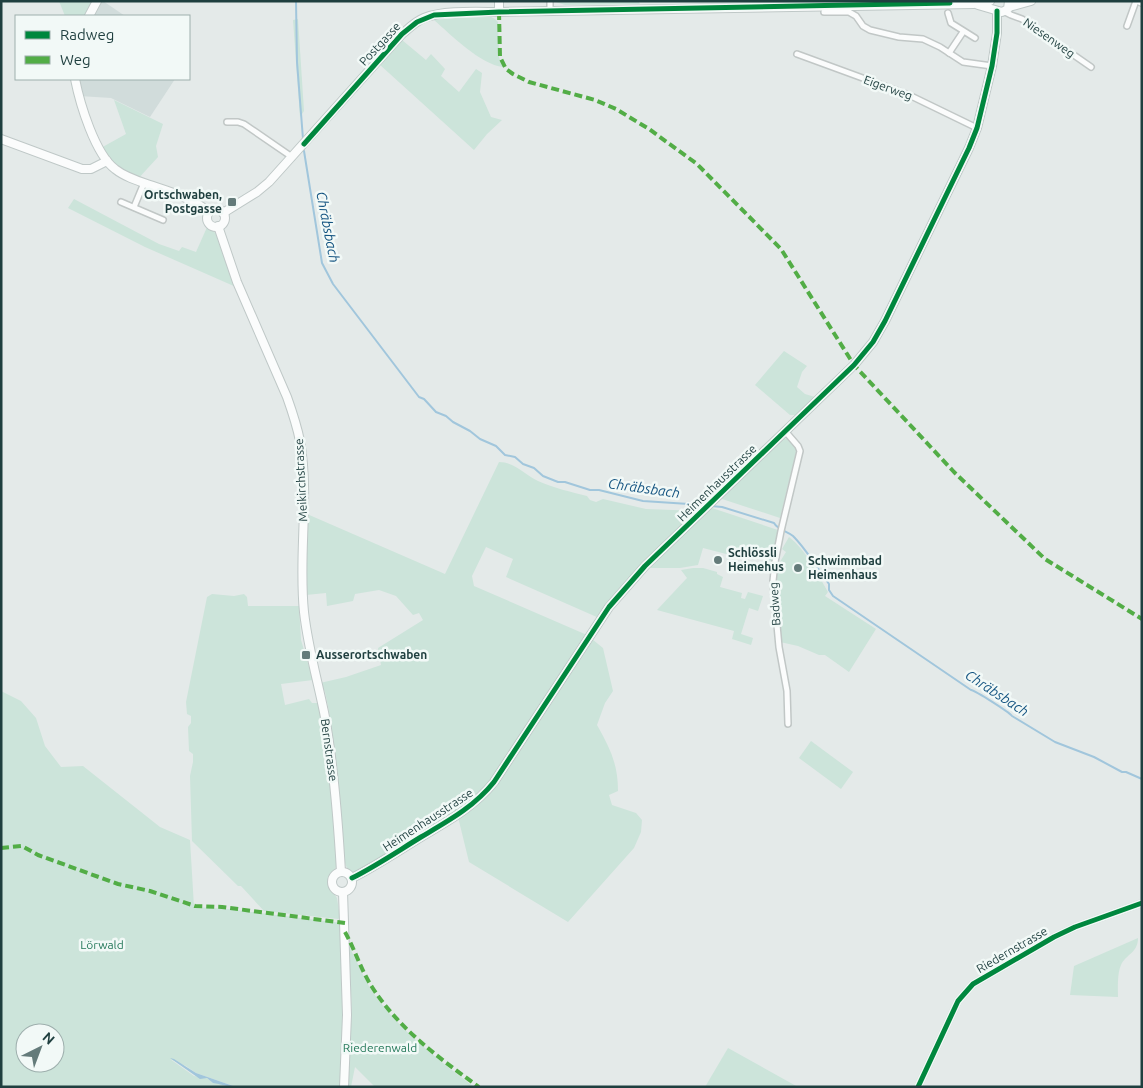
<svg xmlns="http://www.w3.org/2000/svg" width="1143" height="1088" font-family="Ubuntu,sans-serif">
<style>
.built{fill:#d1dcdb}
.green{fill:#cce4da;fill-rule:evenodd}
.water{fill:#a1c6dc}
.lines{fill:none;stroke-linecap:round;stroke-linejoin:round}
.stream{stroke:#a1c6dc;stroke-width:2}
.street-casing{stroke:#c1c7c6;stroke-width:8}
.secondary-casing{stroke:#bfc8c7;stroke-width:10}
.street{stroke:#fbfcfc;stroke-width:5}
.secondary{stroke:#fbfcfc;stroke-width:8}
.quiet{stroke:#52ad46;stroke-width:4;stroke-dasharray:8 4;stroke-linecap:butt}
.cycleway-casing{stroke:#f2f9f7;stroke-width:8}
.cycleway{stroke:#00873e;stroke-width:5}
.poi-dot{fill:#647b7a;stroke:#f2f9f7;stroke-width:2}
.labels{text-anchor:middle;stroke-width:5;stroke-linejoin:round;paint-order:stroke}
.street-label{font-size:12px;fill:#1f3f3f;stroke:#f2f9f7}
.poi-label{font-size:12px;font-weight:bold;fill:#1f3f3f;stroke:#f2f9f7;text-anchor:start}
.park-label{font-size:12px;fill:#267a5b;stroke:#f2f9f7}
.water-label{font-size:14px;font-style:italic;fill:#145481;stroke:#f2f9f7}
</style>
<rect width="100%" height="100%" fill="#e4eae9"/>
<!-- built -->
<g class="built">
<polygon points="100,1 103,1 125,16 92,16"/>
<polygon points="75,79 175,79 150,117 111,98 79,96"/>
</g>
<!-- green -->
<g class="green">
<polygon points="59,1 94,1 86,16 65,16"/>
<polygon points="553,1 638,1 640,4 565,5"/>
<path d="M491 17 495 19 498 22 499 57 503 67C481 65 450 34 434 20L455 18Z"/>
<polygon points="298,19 304,111 300,117 293,20"/>
<polygon points="402,40 426,60 431,54 445,69 441,76 459,92 476,69 482,73 480,92 491,117 502,120 487,134 474,150 379,64"/>
<polygon points="114,100 163,124 156,146 158,157 136,181 127,176 99,149 126,134"/>
<polygon points="74,199 159,244 179,251 182,247 196,252 208,225 217,235 236,287 145,247 68,208"/>
<polygon points="784,351 807,366 802,372 797,387 805,394 815,397 795,415 790,415 755,385"/>
<polygon points="782,438 789,439 797,448 780,518 719,498"/>
<path d="M499 462C514 462 525 475 538 481 554 488 571 492 587 496L590 500 596 502 603 499 646 509 700 511 599 618 506 577 513 559 486 547 472 576 474 586 587 635 603 648 613 691 605 703 597 725C610 748 618 764 618 791L609 795 612 805 636 813 642 820 641 832 634 848 568 922 469 862 458 817 357 872C345 873 345 862 343 853L329 711 325 692 320 683 346 677 381 665 378 648 423 620 419 613 413 615 396 596 379 590 355 594 353 601 327 606 326 593 306 595 307 514 445 574Z"/>
<polygon points="709,507 781,531 775,562 734,550 730,555 703,548 698,565 680,568 651,568 651,564"/>
<path d="M789 537C806 550 817 573 828 592L825 596 876 629 849 672 825 655H819L798 646 780 642 774 590 776 564 778 565 786 552 782 549Z"/>
<polygon points="693,568 703,568 717,572 717,574 723,577 720,587 742,593 741,598 745,599 748,592 763,596 758,611 749,608 741,634 753,638 751,645 732,639 734,631 657,610 687,578 681,570"/>
<polygon points="212,594 234,596 244,594 247,597 248,606 299,606 301,640 313,680 281,684 285,705 309,699 312,703 318,703 328,754 337,844 337,866 329,876 328,885 337,898 340,918 338,919 264,911 241,886 238,886 192,841 190,776 193,762 193,754 189,751 188,727 191,723 191,716 187,714 186,702 207,597"/>
<path d="M1 691 21 701 36 718 45 746 61 767 83 766 160 827 190 840 194 907 228 909 342 923 344 1017 341 1087H236L196 1073 186 1066 170 1059 194 1076 207 1078 213 1083H219L226 1087H1ZM25 1033H55V1063H25Z"/>
<polygon points="811,741 853,772 841,789 799,758"/>
<path d="M1138 938C1138 953 1126 954 1121 965 1117 974 1118 988 1118 997L1070 995 1074 966Z"/>
<path d="M349 946C356 960 362 974 370 988 396 1028 436 1058 474 1087H375L355 1067 351 1087H346L352 1013Z"/>
<polygon points="728,1048 798,1087 705,1087"/>
</g>
<!-- water -->
<path class="water" d="M170 1058 174 1059 196 1073 236 1087C227 1087 221 1084 213 1083L207 1078 200 1079Z"/>
<g class="lines">
<!-- stream -->
<g class="stream">
<polyline points="296,1 297,62 303,139"/>
<polyline points="304,151 322,263 333,284 419,397 424,399 436,412 446,416 453,422 470,431 480,439 496,446 505,455 515,457 523,464 534,468 543,476 558,482 565,482 590,490 599,490 643,501 704,505"/>
<path d="M711 506 722 507 774 523C778 530 787 531 793 536 807 550 817 568 829 584V590L833 596 971 690C976 691 1009 712 1012 716L1055 742 1094 757 1122 772H1126L1142 779"/>
</g>
<!-- street casing -->
<g class="street-casing">
<g id="street">
<polyline points="550,1 550,10"/>
<polyline points="824,12 849,12 856,16 863,26 870,30 899,37 923,39 940,47 963,62 992,66"/>
<polyline points="1005,12 1011,15 1022,19 1091,67"/>
<polyline points="948,13 951,23 975,38"/>
<polyline points="1127,26 1136,1"/>
<polyline points="949,53 963,32"/>
<polyline points="797,54 909,95 977,128"/>
<polyline points="227,122 238,122 244,124 292,157"/>
<polyline points="121,202 163,220"/>
<polyline points="134,207 144,183"/>
<polyline points="785,431 798,446 800,451 781,531 775,562 773,581 779,647 787,691 788,724"/>
<polyline points="918,1087 958,1001 973,984 1054,937 1075,927 1142,903"/>
</g>
</g>
<!-- secondary casing -->
<g class="secondary-casing">
<g id="secondary">
<polyline points="499,1 499,12"/>
<polyline points="1140,1 1142,2"/>
<polyline points="978,5 1002,12 1008,9 1009,1"/>
<polyline points="1009,7 1031,1"/>
<polyline points="89,16 97,1"/>
<path d="M75 79C80 104 95 154 115 169 125 177 138 181 150 185 171 192 192 198 209 212"/>
<polyline points="1,139 82,169 91,169 107,161"/>
<circle cx="216" cy="218" r="9"/>
<path d="M223 213 257 192 269 182 402 34C409 28 416 21 424 18 444 10 477 12 499 12L973 4 990 1"/>
<path d="M218 226 237 282 287 397C292 411 297 426 300 441 310 497 298 555 304 612 308 648 318 682 325 717 334 767 338 820 341 872"/>
<circle cx="342" cy="882" r="10"/>
<path d="M352 878C376 866 398 851 421 837 448 821 474 807 494 782L609 607 645 566 854 365 873 342 885 321 969 148 977 128 992 66 997 33V11"/>
<polyline points="343,892 347,1015 344,1087"/>
</g>
</g>
<!-- street -->
<use href="#street" class="street"/>
<!-- secondary -->
<use href="#secondary" class="secondary"/>
<!-- quiet -->
<g class="quiet">
<polyline points="499,12 500,57 506,69 513,74 529,82 595,100 616,109 649,129 697,164 781,249 854,365 954,472 1045,559 1142,619"/>
<polyline points="1,848 22,846 38,855 118,884 150,891 195,906 222,907 345,923"/>
<path d="M345 932C355 950 361 970 372 987 399 1029 439 1058 479 1087"/>
</g>
<!-- cycleway casing -->
<g class="cycleway-casing">
<g id="cycleway">
<polyline points="304,144 402,34 417,22 434,15 499,12 950,3"/>
<path d="M352 878C376 866 398 851 421 837 448 821 474 807 494 782L609 607 645 566 854 365 873 342 885 321 969 148 977 128 992 66 997 33V11"/>
<polyline points="918,1087 958,1001 973,984 1054,937 1075,927 1142,903"/>
</g>
</g>
<!-- cycleway -->
<use href="#cycleway" class="cycleway"/>
</g>
<!-- markers -->
<g class="poi-dot">
<rect x="227" y="197" width="10" height="10" rx="2.5"/>
<circle cx="718" cy="560" r="5"/>
<circle cx="798" cy="568" r="5"/>
<rect x="301" y="650" width="10" height="10" rx="2.5"/>
</g>
<g class="labels">
<!-- street labels -->
<g class="street-label">
<text transform="translate(1049 38) rotate(35)" y="4">Niesenweg</text>
<text transform="translate(380 44) rotate(-47)" y="4">Postgasse</text>
<text transform="translate(888 88) rotate(20)" y="4">Eigerweg</text>
<text transform="translate(301 480) rotate(-93)" y="4">Meikirchstrasse</text>
<text transform="translate(717 483) rotate(-44)" y="4">Heimenhausstrasse</text>
<text transform="translate(775 604) rotate(-94)" y="4">Badweg</text>
<text transform="translate(329 750) rotate(82)" y="4">Bernstrasse</text>
<text transform="translate(428 820) rotate(-33)" y="4">Heimenhausstrasse</text>
<text transform="translate(1012 950) rotate(-30)" y="4">Riedernstrasse</text>
</g>
<!-- poi labels -->
<g class="poi-label">
<text x="222" y="199" text-anchor="end">Ortschwaben,<tspan x="222" dy="14">Postgasse</tspan></text>
<text x="728" y="557">Schlössli<tspan x="728" dy="14">Heimehus</tspan></text>
<text x="808" y="565">Schwimmbad<tspan x="808" dy="14">Heimenhaus</tspan></text>
<text x="316" y="659">Ausserortschwaben</text>
</g>
<!-- park labels -->
<g class="park-label">
<text x="102" y="949">Lörwald</text>
<text x="380" y="1052">Riederenwald</text>
</g>
<!-- water labels -->
<g class="water-label">
<text transform="translate(328 227) rotate(79)" y="5">Chräbsbach</text>
<text transform="translate(644 488) rotate(8)" y="5">Chräbsbach</text>
<text transform="translate(997 693) rotate(33)" y="5">Chräbsbach</text>
</g>
</g>
<!-- border -->
<rect width="1143" height="1088" fill="none" stroke="#1f3f3f" stroke-width="5"/>
<!-- legend -->
<rect x="15" y="15" width="175" height="65" fill="#f2f9f7" stroke="#9eafad"/>
<rect x="25" y="31" width="25" height="8" fill="#00873e" stroke="#9eafad"/>
<text x="60" y="40" font-size="15" fill="#1f3f3f">Radweg</text>
<rect x="25" y="56" width="25" height="8" fill="#52ad46" stroke="#9eafad"/>
<text x="60" y="65" font-size="15" fill="#1f3f3f">Weg</text>
<!-- north arrow -->
<g transform="translate(40 1048) rotate(42)"><circle r="24" fill="#f2f9f7" stroke="#9eafad"/>
<path d="M0-4L9 19L0 12L-9 19Z" fill="#647b7a"/>
<text y="-8" font-size="14" font-weight="bold" text-anchor="middle" fill="#1f3f3f">N</text>
</g>
</svg>
